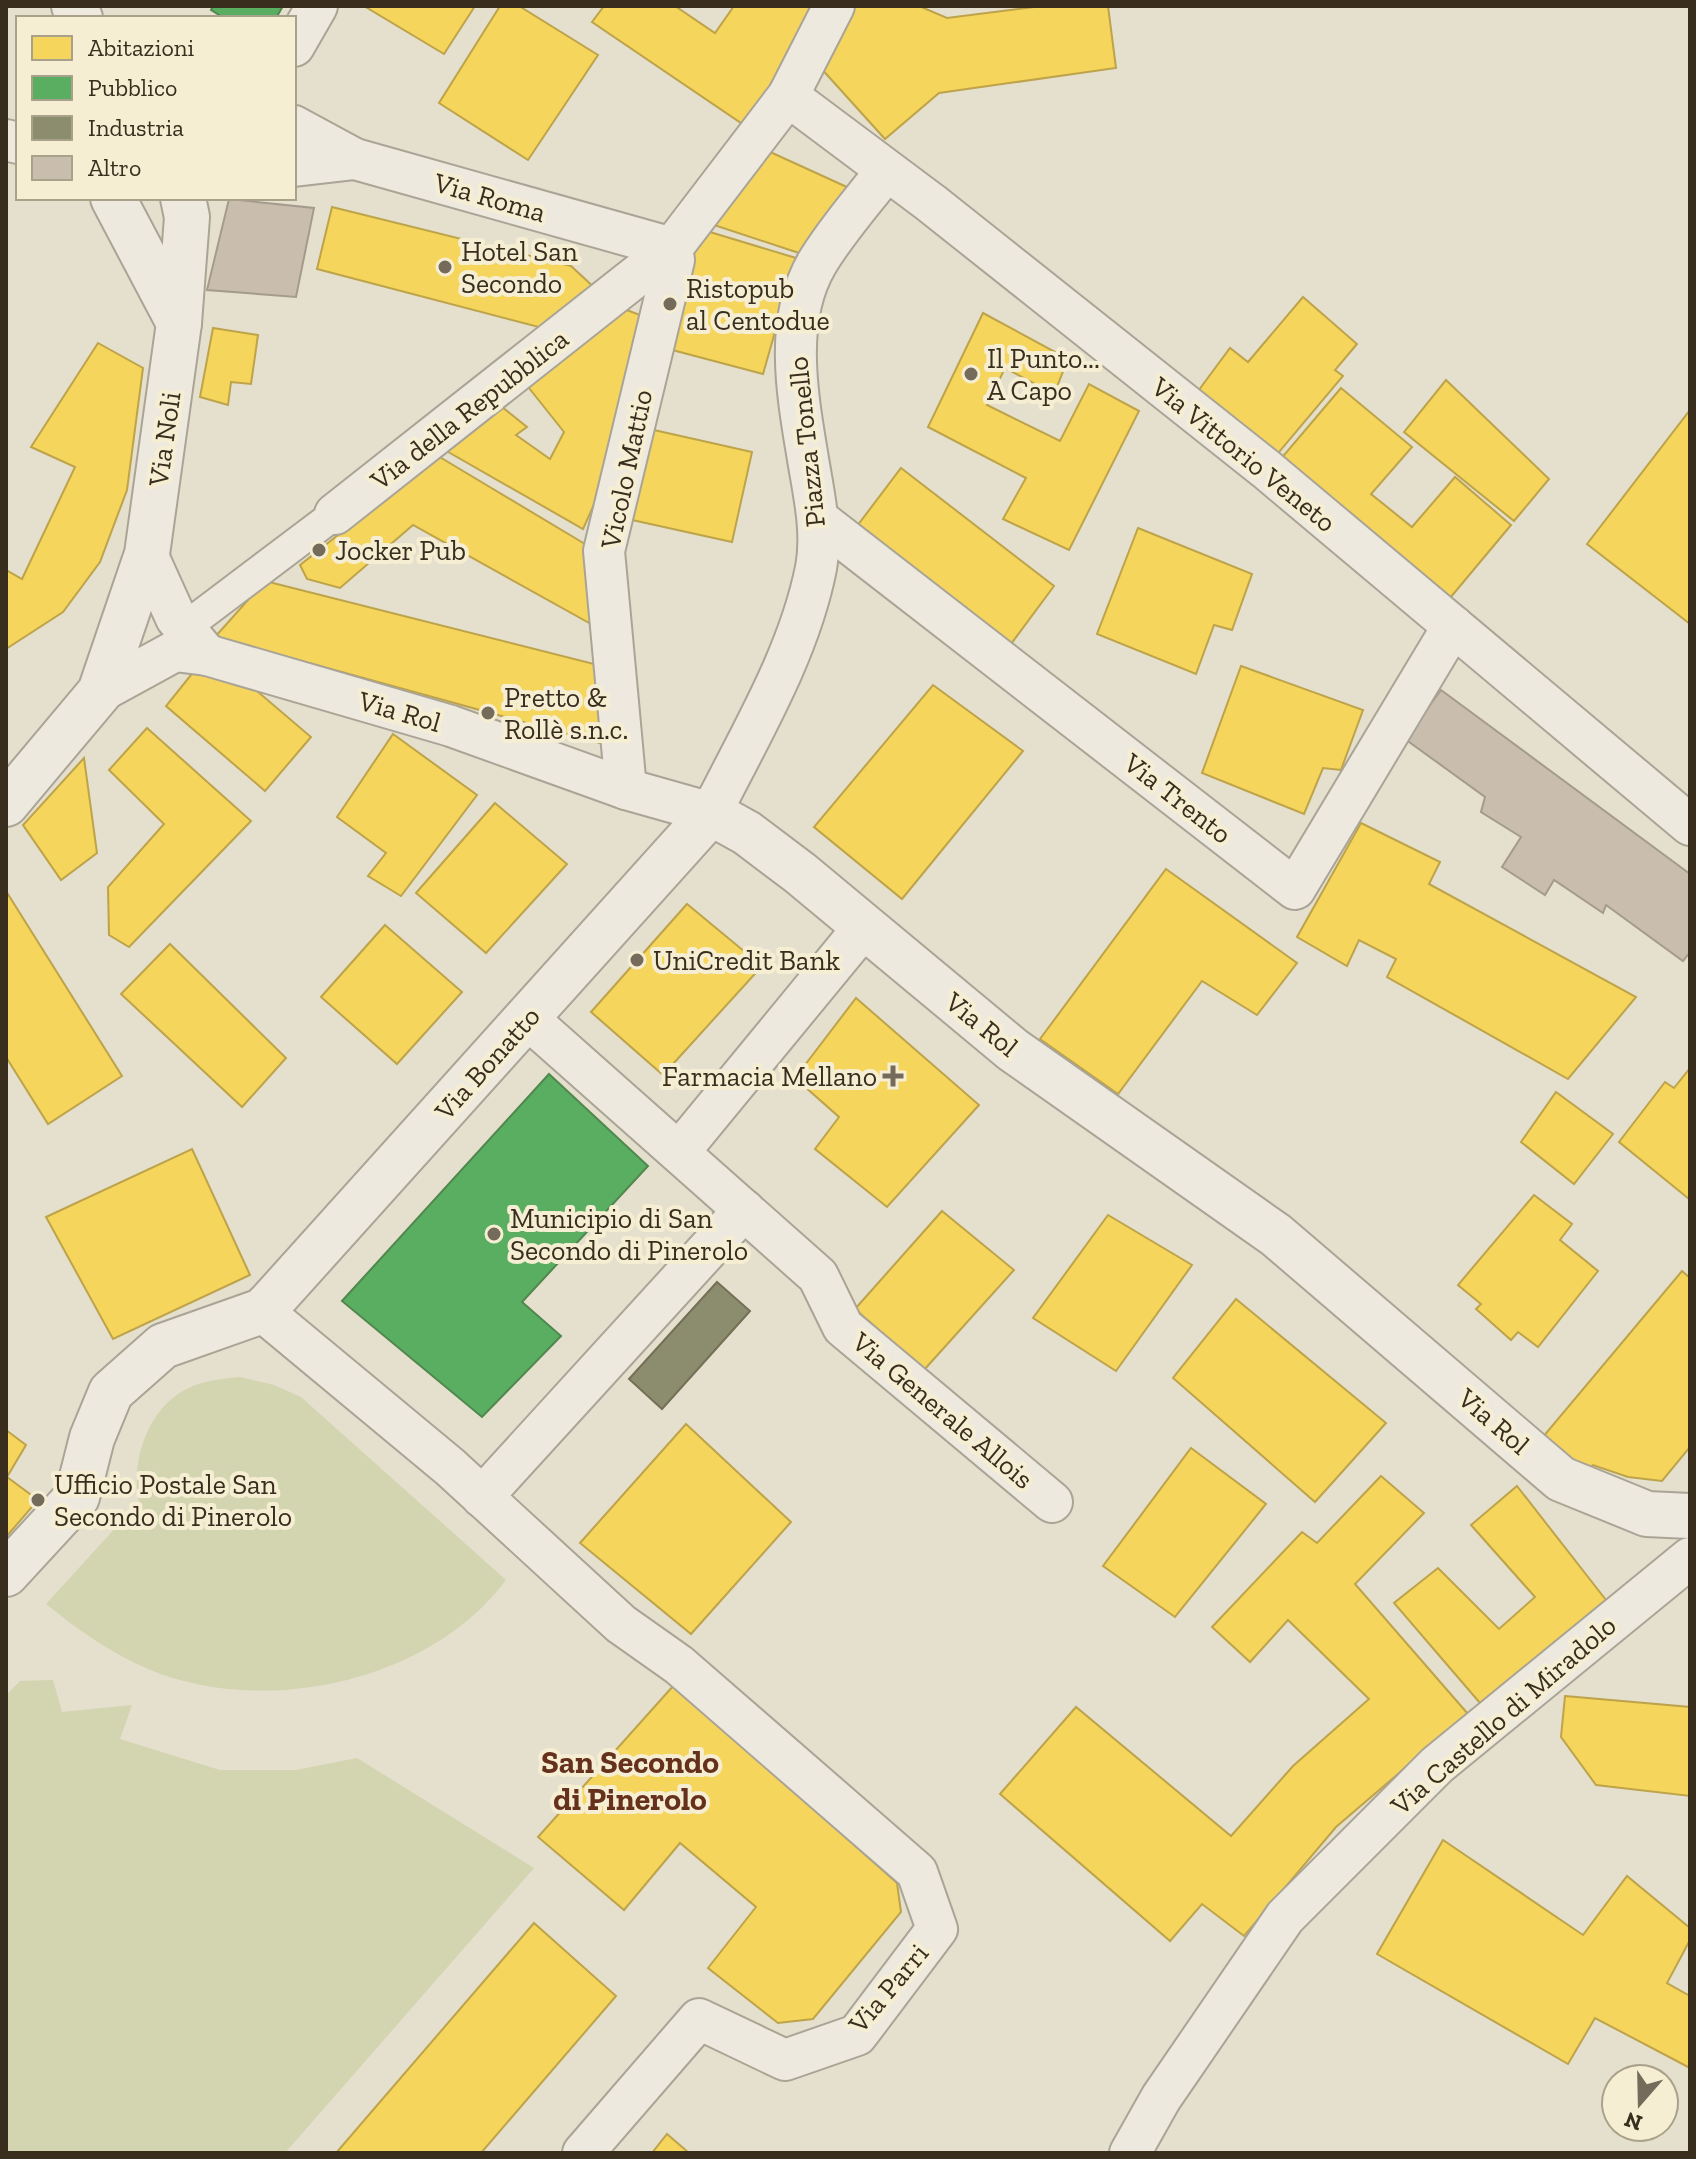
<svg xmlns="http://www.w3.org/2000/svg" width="1696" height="2159" font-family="'Zilla Slab',serif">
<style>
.green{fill:#d2d5af}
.homes{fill:#f6d55c;stroke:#bda349;stroke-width:2}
.public{fill:#5aae61;stroke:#50874d;stroke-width:2}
.industry{fill:#8c8c6e;stroke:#737056;stroke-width:2}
.building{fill:#c9bdae;stroke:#a59b8c;stroke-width:2}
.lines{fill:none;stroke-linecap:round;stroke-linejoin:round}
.pedestrian-casing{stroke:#aaa496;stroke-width:34}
.minor-casing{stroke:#aaa496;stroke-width:44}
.tertiary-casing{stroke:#aaa496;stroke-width:48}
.pedestrian{stroke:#ede9de;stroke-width:30}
.minor{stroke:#ede9de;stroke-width:40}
.tertiary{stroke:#ede9de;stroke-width:44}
.poi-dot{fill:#756b5b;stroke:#f6eed3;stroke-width:3}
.labels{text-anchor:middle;stroke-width:8;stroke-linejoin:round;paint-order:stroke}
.street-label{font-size:28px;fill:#392d1e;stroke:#f6eed3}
.poi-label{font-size:28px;fill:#392d1e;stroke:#f6eed3;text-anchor:start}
.quarter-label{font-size:32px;font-weight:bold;fill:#66311c;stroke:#f6eed3}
</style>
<rect width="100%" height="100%" fill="#e5dfcd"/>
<!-- green -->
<g class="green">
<path d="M240 1377 274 1385 301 1397 506 1580C430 1682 265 1718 148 1669 111 1653 78 1630 46 1604L139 1502C131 1464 145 1415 181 1392 199 1381 219 1379 240 1377Z"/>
<polygon points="53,1680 62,1712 132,1705 120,1739 220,1770 296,1770 357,1758 534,1868 285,2153 6,2153 6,1695 20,1681"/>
</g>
<!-- homes -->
<g class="homes">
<polygon points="364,6 475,6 444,54"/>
<polygon points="500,6 519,6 598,55 528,160 439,103"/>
<polygon points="604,6 675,6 715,33 734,6 819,6 802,42 744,125 592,22"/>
<polygon points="848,6 919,6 947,18 1042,6 1108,6 1116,68 939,93 885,139 819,66"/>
<polygon points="768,151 849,188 799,253 708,223"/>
<polygon points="332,207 571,266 598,291 550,330 317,269"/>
<polygon points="700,229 796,258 763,374 661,347"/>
<polygon points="1303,297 1357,344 1335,370 1343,376 1269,464 1190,402 1230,348 1248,362"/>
<polygon points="624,309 656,321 630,424 583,529 443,449 502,407 527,427 516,435 550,459 564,432 525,383"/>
<polygon points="983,313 1068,359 1054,394 1005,368 987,405 1060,441 1089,384 1139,411 1069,550 1003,519 1026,478 928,427"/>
<polygon points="213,328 258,335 251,384 231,382 228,405 200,397"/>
<polygon points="98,343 143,368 127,490 100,562 63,612 6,649 6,570 22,579 75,467 31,447"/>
<polygon points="1446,380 1549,479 1514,521 1404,432"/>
<polygon points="1341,388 1412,447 1371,494 1412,527 1455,477 1511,525 1445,604 1273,468"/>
<polygon points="1690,410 1690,624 1587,544"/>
<polygon points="645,428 752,452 732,542 623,518"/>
<polygon points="438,456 590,547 600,629 413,525 340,588 307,579 300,565"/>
<polygon points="901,468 1054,586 1008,648 851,534"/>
<polygon points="1138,528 1252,574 1232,630 1214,625 1196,674 1097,634"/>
<polygon points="265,581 594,664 603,744 215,637"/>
<polygon points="1241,666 1363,710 1341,770 1323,768 1304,814 1202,773"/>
<polygon points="195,670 251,686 311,737 265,791 166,706"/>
<polygon points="933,685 1023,751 902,899 814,827"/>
<polygon points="147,728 251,821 129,947 109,935 108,887 164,824 109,770"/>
<polygon points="393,734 477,795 401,896 368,876 386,853 337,817"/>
<polygon points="84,758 97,853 61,880 23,825"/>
<polygon points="495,803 567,864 486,953 416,893"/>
<polygon points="1361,823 1440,862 1429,884 1636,997 1568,1079 1387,977 1396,959 1359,940 1347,966 1297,937"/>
<polygon points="1166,869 1297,963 1257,1015 1202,981 1118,1094 1040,1039"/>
<polygon points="6,891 122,1076 48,1124 6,1057"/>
<polygon points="687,904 762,966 663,1075 591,1012"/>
<polygon points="385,925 462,992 397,1064 321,997"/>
<polygon points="170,944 286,1058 242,1107 121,994"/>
<polygon points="856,998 979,1105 887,1207 815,1149 839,1117 795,1078"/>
<polygon points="1690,1068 1690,1198 1689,1199 1619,1142 1665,1082 1674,1088"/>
<polygon points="1556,1092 1613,1134 1574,1184 1521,1142"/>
<polygon points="192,1149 250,1275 113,1339 46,1217"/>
<polygon points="1534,1195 1572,1224 1560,1240 1598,1271 1538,1347 1518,1332 1511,1340 1476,1309 1481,1304 1458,1285"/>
<polygon points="942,1211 1014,1270 924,1370 855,1309"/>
<polygon points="1108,1215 1192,1265 1116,1371 1033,1318"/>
<polygon points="1682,1271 1690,1278 1690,1447 1662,1481 1628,1477 1593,1465 1584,1471 1542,1438"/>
<polygon points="1236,1299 1386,1423 1315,1502 1173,1378"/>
<polygon points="686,1424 791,1522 691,1634 580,1543"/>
<polygon points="6,1430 26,1445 7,1477 38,1500 6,1537"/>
<polygon points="1191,1448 1266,1504 1175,1617 1103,1566"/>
<polygon points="1381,1476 1424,1513 1355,1584 1468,1714 1336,1827 1244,1936 1202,1904 1170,1941 1000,1794 1076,1707 1231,1836 1293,1766 1369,1699 1288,1620 1250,1662 1212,1627 1302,1532 1317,1543"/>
<polygon points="1517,1486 1606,1600 1480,1703 1394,1603 1438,1568 1499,1629 1535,1597 1471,1525"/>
<polygon points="674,1685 897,1883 901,1912 813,2019 778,2023 708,1968 756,1907 680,1843 624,1910 538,1837"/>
<polygon points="1565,1696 1690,1707 1690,1796 1596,1785 1561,1737"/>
<polygon points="1443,1840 1583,1935 1627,1876 1690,1928 1690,1940 1667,1983 1690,1996 1690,2068 1595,2018 1568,2064 1377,1954"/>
<polygon points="534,1923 616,1996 481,2153 336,2153"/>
<polygon points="667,2134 689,2153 652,2153"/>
</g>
<!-- public -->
<g class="public">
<polygon points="213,6 283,6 276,18 224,18 211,10"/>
<polygon points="549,1074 648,1166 522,1302 561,1336 482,1417 342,1301"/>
</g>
<!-- industry -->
<polygon class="industry" points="717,1282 750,1311 662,1409 629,1379"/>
<!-- building -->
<g class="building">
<polygon points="229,199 314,208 296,297 207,290"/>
<polygon points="1441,690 1690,874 1690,952 1683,961 1606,905 1603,913 1554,880 1545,895 1502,867 1521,837 1481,812 1485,797 1405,739"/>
</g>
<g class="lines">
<!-- pedestrian casing -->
<g class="pedestrian-casing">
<polyline id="pedestrian" points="184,628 335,514"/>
</g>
<!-- minor casing -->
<g class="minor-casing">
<g id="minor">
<polyline points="294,46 317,6"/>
<polyline points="788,96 931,203 1266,469 1690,825"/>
<polyline points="294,126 355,159 672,248"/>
<polyline points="6,140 18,143"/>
<polyline points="294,166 355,159"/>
<polyline points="335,514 672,248 788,96 834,6"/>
<polyline points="818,519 1295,889 1453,626"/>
<polyline points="147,554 176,618 207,655"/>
<path d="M100 692 175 651 207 655 451 726 626 789 711 813C750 735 799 654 816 568 823 530 813 491 807 453 797 393 784 319 817 263 836 231 863 201 886 171"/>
<polyline points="626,789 604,551 674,260 672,248"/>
<polyline points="527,1018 818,1276 843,1327 1052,1502"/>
<polyline points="679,1152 864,927"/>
<polyline points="262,1311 450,1467 621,1624 679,1665 917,1872 937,1929 857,2035 785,2060 699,2019 583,2153"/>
<polyline points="482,1497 744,1210"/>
<polyline points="1130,2153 1161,2098 1285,1917 1437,1765 1690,1558"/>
</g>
</g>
<!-- tertiary casing -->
<g class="tertiary-casing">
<g id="tertiary">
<polyline points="74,6 80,18"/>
<polyline points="113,198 179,323"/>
<polyline points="6,804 100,692 147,554 179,323 187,217 183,198"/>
<polyline points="6,1574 77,1497 92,1438 111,1392 163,1346 262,1311 271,1302 711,813 747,833 800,873 1013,1050 1276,1235 1561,1479 1647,1514 1690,1516"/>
</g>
</g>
<!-- pedestrian -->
<use href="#pedestrian" class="pedestrian"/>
<!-- minor -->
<use href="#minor" class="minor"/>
<!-- tertiary -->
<use href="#tertiary" class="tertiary"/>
</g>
<!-- markers -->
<g class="poi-dot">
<circle cx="445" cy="267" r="8"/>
<circle cx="670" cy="304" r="8"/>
<circle cx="971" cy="374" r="8"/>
<circle cx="319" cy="550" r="8"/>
<circle cx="488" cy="713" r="8"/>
<circle cx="637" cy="960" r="8"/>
<path d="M889 1064h8v8h8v8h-8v8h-8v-8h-8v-8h8z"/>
<circle cx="494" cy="1234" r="8"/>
<circle cx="38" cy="1500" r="8"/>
</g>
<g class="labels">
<!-- street labels -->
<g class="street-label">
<text transform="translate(490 197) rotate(16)" y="10">Via Roma</text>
<text transform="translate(469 409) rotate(-38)" y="10">Via della Repubblica</text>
<text transform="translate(164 439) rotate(-82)" y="10">Via Noli</text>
<text transform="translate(806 442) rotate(-96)" y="10">Piazza Tonello</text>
<text transform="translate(1244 454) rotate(39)" y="10">Via Vittorio Veneto</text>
<text transform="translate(626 469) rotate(-78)" y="10">Vicolo Mattio</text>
<text transform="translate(400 711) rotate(16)" y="10">Via Rol</text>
<text transform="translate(1178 798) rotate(38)" y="10">Via Trento</text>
<text transform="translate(982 1024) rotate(39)" y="10">Via Rol</text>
<text transform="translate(487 1063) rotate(-48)" y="10">Via Bonatto</text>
<text transform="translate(943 1410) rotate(40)" y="10">Via Generale Allois</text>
<text transform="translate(1494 1421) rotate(41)" y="10">Via Rol</text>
<text transform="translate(1503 1715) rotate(-41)" y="10">Via Castello di Miradolo</text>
<text transform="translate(888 1988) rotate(-50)" y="10">Via Parri</text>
</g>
<!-- poi labels -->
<g class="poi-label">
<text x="461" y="261">Hotel San<tspan x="461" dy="32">Secondo</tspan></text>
<text x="686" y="298">Ristopub<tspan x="686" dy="32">al Centodue</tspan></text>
<text x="987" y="368">Il Punto...<tspan x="987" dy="32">A Capo</tspan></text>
<text x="335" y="560">Jocker Pub</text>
<text x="504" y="707">Pretto &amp;<tspan x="504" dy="32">Rollè s.n.c.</tspan></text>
<text x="653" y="970">UniCredit Bank</text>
<text x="877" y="1086" text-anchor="end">Farmacia Mellano</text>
<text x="510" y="1228">Municipio di San<tspan x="510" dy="32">Secondo di Pinerolo</tspan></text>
<text x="54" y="1494">Ufficio Postale San<tspan x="54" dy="32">Secondo di Pinerolo</tspan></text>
</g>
<!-- quarter labels -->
<g class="quarter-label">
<text x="630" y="1773">San Secondo<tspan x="630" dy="37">di Pinerolo</tspan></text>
</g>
</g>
<!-- border -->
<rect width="1696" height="2159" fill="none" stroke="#392d1e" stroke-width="16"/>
<!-- legend -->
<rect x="16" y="16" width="280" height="184" fill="#f6eed3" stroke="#aaa18b" stroke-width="2"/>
<rect x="32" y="36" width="40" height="24" fill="#f6d55c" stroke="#aaa18b" stroke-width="2"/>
<text x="88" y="56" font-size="24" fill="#392d1e">Abitazioni</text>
<rect x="32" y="76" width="40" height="24" fill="#5aae61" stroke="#aaa18b" stroke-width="2"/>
<text x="88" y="96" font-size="24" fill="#392d1e">Pubblico</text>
<rect x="32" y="116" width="40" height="24" fill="#8c8c6e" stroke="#aaa18b" stroke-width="2"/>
<text x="88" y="136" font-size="24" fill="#392d1e">Industria</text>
<rect x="32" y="156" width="40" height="24" fill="#c9bdae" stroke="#aaa18b" stroke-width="2"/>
<text x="88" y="176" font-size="24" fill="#392d1e">Altro</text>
<!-- north arrow -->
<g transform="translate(1640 2103) rotate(200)"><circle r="38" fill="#f6eed3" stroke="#aaa18b" stroke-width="2"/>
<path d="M0-6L14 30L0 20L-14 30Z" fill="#756b5b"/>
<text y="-12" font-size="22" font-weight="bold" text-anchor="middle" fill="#392d1e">N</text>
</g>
</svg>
